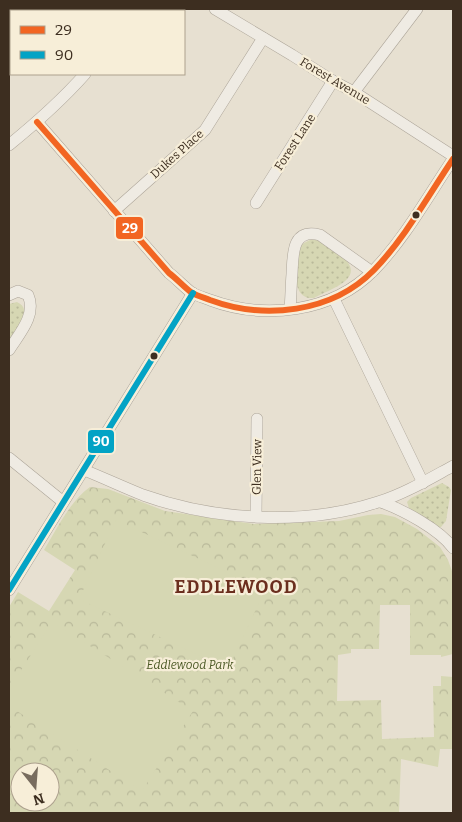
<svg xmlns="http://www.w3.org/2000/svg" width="462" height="822" font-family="Bitter,serif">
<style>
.grass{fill:url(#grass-dots)}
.forest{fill:url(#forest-crowns);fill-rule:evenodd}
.pitch{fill:#d6d7b3}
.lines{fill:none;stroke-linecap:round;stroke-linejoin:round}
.stream{stroke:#bcccc2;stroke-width:4}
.minor-casing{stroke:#ada599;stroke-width:12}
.minor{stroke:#efebe3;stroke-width:11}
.bus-1-casing{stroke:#f7eed8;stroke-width:10}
.bus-2-casing{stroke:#f7eed8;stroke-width:10}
.bus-1{stroke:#f26522;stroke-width:6}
.bus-2{stroke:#03a3c5;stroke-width:6}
.bus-dot{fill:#3d2e20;stroke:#f7eed8;stroke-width:2}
.labels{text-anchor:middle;stroke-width:4.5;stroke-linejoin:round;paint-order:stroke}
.street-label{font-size:12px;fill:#3d2e20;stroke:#f7eed8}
.park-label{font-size:12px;font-style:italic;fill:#4d5a26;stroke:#f7eed8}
.district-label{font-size:18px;font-weight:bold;letter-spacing:1px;fill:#6b2e1e;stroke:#f7eed8}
.line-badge{stroke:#f7eed8;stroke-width:2}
.badge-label{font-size:14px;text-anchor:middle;font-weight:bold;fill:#fff}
</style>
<defs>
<pattern id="grass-dots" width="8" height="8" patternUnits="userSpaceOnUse" patternTransform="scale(1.25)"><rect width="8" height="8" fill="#d6d7b3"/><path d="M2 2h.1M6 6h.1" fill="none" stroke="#b9b99a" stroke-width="1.8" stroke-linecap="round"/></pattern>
<pattern id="forest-crowns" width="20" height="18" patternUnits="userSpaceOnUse" patternTransform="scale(1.25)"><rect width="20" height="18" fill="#d6d7b3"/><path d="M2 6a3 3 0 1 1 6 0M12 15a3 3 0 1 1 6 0" fill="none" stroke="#b9b99a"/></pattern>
</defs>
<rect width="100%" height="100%" fill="#e7e0d1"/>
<!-- grass -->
<g class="grass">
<path d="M312 239C323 241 330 248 339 254 370 277 333 288 314 298 289 300 297 263 298 248L304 243Z"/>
<path d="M17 302C35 310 15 332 9 343V304Z"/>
<polygon points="442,483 449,487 451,490 446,521 441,527 438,527 409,508 407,502 411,498"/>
</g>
<!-- forest -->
<g class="forest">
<polygon points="9,9 55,9 53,11 11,11 11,53 9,55"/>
<path d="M90 487 108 489 165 511 254 524 339 521 368 515 381 514 395 517 417 529 440 547 448 560 453 574V654L441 657V655H410V605H380L379 649H351V653L338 655 337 701 381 700 382 739 434 737 433 686H441V676L453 677V749H440L438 767 401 759 399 813H9V607L18 592 49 611 75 570 44 550C56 530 71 500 90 487ZM20 772H50V802H20Z"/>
</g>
<!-- pitch -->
<g class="pitch">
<polygon points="116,520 265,590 228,669 79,599"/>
<polygon points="52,622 193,711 142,791 9,706 9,689"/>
</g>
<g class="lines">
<!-- stream -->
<g class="stream">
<polyline points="18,11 19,9"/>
<polyline points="9,27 11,23"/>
</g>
<!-- minor casing -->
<g class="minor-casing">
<g id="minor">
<polyline points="215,9 292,55 333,81 354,92 453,156"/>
<polyline points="139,11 141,9"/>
<polyline points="354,92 417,9"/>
<path d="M37 122 169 273C177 279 184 287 192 293 198 296 205 298 210 300 264 320 332 313 374 270 405 238 428 196 453 159"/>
<path d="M9 145C36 123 62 100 85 74"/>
<polyline points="256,203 333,81"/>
<polyline points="114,211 205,130 263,38"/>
<path d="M9 295 18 291 28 295C37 315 19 334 9 350"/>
<polyline points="334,299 423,483"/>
<path d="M290 309C291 298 291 286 292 274 293 253 292 228 320 235L372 272"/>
<polyline points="9,458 62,501"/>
<path d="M84 470C104 478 123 487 143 495 216 521 305 526 378 502 404 494 429 479 453 466"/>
<path d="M381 502C403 510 439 529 453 548"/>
<polyline points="256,516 257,419"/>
<polyline points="9,590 193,293"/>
</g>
</g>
<!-- minor -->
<use href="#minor" class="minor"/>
<!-- bus-1 casing -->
<g class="bus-1-casing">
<path id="bus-1" d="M37 122 169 273C177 279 184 287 192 293 198 296 205 298 210 300 264 320 332 313 374 270 405 238 428 196 453 159"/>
</g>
<!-- bus-2 casing -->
<g class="bus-2-casing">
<polyline id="bus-2" points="9,590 193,293"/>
</g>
<!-- bus-1 -->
<use href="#bus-1" class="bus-1"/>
<!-- bus-2 -->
<use href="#bus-2" class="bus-2"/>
</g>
<!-- markers -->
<g class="bus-dot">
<circle cx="416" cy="215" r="4.5"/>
<circle cx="154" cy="356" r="4.5"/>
</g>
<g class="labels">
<!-- street labels -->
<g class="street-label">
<text transform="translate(335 81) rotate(31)" y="4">Forest Avenue</text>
<text transform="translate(295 142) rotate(-57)" y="4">Forest Lane</text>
<text transform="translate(177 154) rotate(-42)" y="4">Dukes Place</text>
<text transform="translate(257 467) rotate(-89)" y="4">Glen View</text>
</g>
<!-- park labels -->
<g class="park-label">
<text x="190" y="669">Eddlewood Park</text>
</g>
<!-- district labels -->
<g class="district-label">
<text x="236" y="593">EDDLEWOOD</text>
</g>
</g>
<g class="line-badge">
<rect x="115" y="216" width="29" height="24" rx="5" fill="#f26522"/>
<rect x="87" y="429" width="28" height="25" rx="5" fill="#03a3c5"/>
</g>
<g class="badge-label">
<text x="130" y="233">29</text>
<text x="101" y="446">90</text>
</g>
<!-- border -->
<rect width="462" height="822" fill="none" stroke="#3d2e20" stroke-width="20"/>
<!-- legend -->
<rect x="10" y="10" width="175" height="65" fill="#f7eed8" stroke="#ada18e"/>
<rect x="20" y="26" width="25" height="8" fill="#f26522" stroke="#ada18e"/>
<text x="55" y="35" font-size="15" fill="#3d2e20">29</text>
<rect x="20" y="51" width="25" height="8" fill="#03a3c5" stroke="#ada18e"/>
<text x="55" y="60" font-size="15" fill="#3d2e20">90</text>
<!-- north arrow -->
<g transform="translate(35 787) rotate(163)"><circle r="24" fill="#f7eed8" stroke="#ada18e"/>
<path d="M0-4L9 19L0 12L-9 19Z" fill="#786c5e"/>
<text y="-8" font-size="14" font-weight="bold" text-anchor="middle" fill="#3d2e20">N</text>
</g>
</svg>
